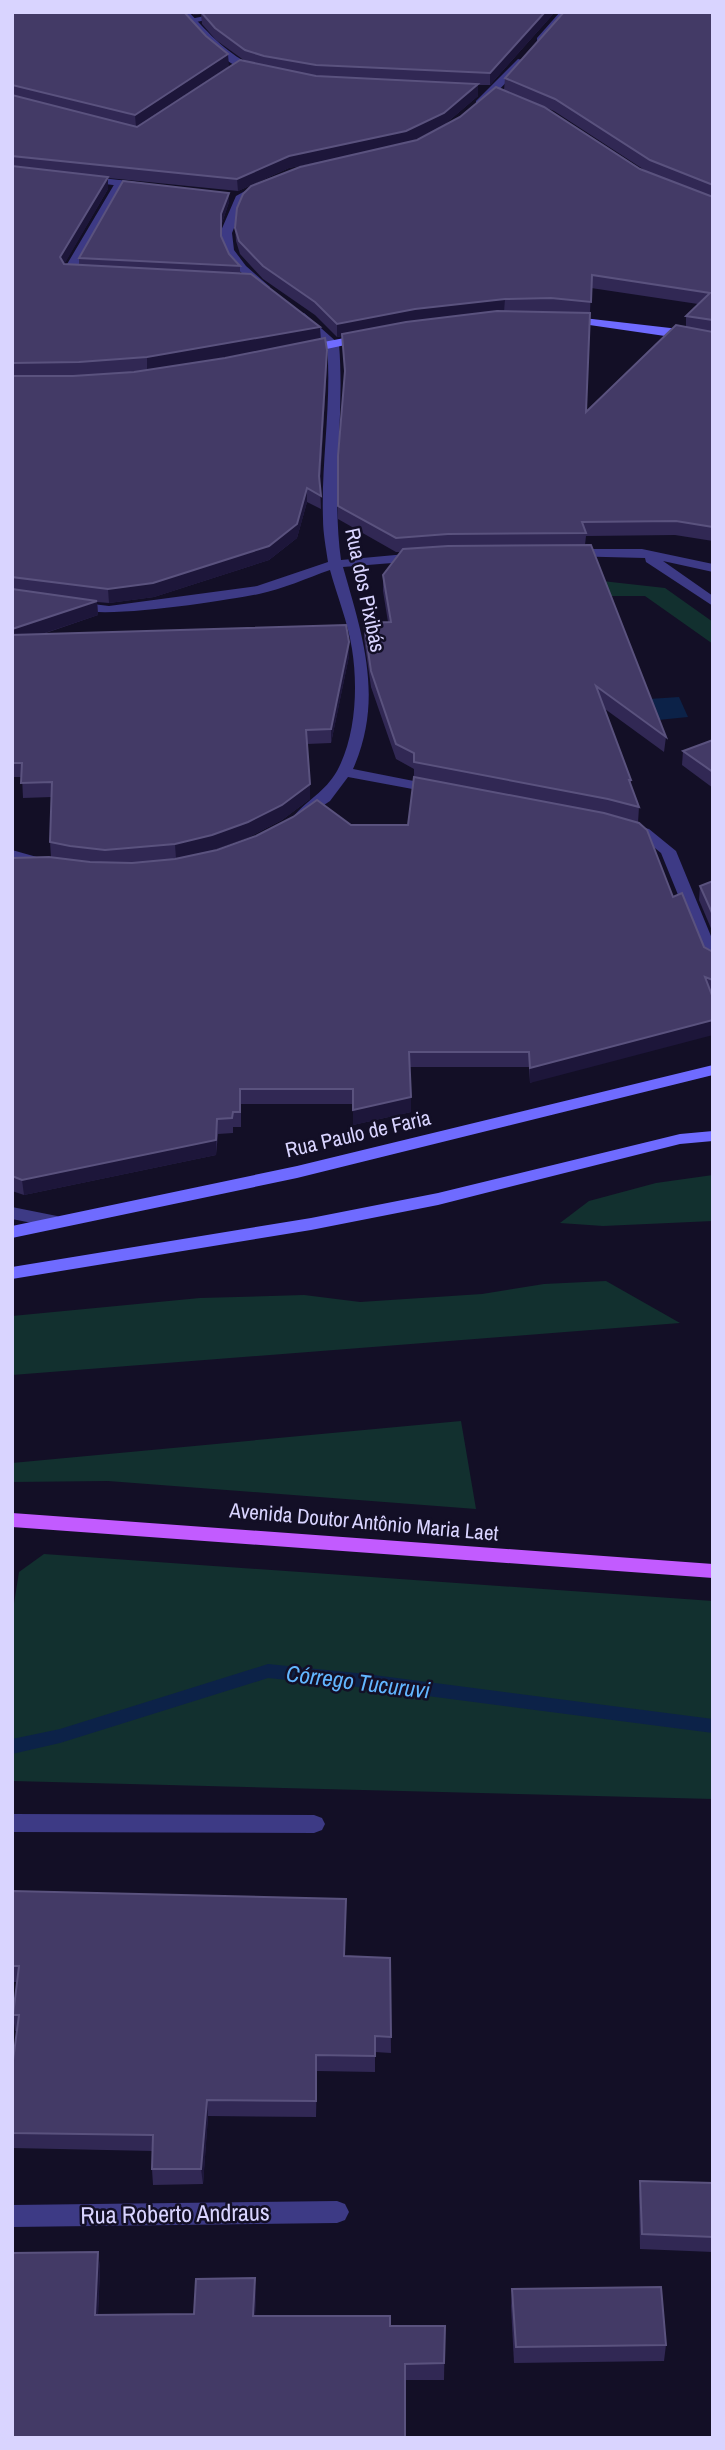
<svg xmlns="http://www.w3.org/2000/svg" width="725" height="2450" font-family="'Archivo Narrow',sans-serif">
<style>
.green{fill:#12302f}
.water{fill:#0c2248}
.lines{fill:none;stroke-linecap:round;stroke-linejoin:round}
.stream{fill:#0c2248;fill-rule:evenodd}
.lane{fill:#3d3a85;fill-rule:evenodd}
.street{fill:#3d3a85;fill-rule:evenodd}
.secondary{fill:#6f6bff;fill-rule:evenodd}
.primary{fill:#c25bff;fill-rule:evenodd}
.wall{fill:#312854;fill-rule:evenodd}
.shaded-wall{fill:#1d163a}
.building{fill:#433a66;stroke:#5a527e;stroke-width:2}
.labels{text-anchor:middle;stroke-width:5;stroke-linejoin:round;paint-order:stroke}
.street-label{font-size:21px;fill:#d9d4ff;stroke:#130f26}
.water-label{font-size:23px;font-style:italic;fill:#62b6ff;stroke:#130f26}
.near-street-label{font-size:24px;fill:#d9d4ff;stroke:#130f26}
</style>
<rect width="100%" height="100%" fill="#130f26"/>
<!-- green -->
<g class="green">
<polygon points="593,580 665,588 713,622 713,644 645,596 603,596"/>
<polygon points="713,1175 713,1221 603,1226 560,1223 589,1201 656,1183"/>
<polygon points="606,1281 680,1323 12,1375 12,1316 200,1298 304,1295 360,1302 482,1294 544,1284"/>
<polygon points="461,1421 476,1509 108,1481 12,1482 12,1463"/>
<polygon points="44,1554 713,1601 713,1799 12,1781 12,1616 19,1572"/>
</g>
<!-- water -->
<polygon class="water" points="679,697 688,717 658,720 649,699"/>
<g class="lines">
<!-- stream -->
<polygon class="stream" points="268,1664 366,1674 713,1719 713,1733 366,1688 268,1678 60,1743 12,1754 12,1739 60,1729"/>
<!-- lane -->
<g class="lane">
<polygon points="225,12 253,12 190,23 185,20"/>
<polygon points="120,180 125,183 76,269 89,274 83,277 65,273 63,271 115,183"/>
<polygon points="12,1814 314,1815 322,1818 325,1824 322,1830 314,1833 12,1832"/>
<polygon points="337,2201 345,2204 349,2212 345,2220 337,2223 12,2227 12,2205"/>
</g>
<!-- street -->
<g class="street">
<path d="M178 12H189C211 36 231 58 263 70V74C233 76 196 33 178 12Z"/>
<polygon points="560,12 570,12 543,42 537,42 537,38"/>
<polygon points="518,59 527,61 484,105 476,105 476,101"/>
<polygon points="85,176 145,183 150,186 145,189 81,181 80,179"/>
<polygon points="258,184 267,186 245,200 232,233 234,250 246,266 270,287 264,290 238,270 224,252 220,233 236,196"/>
<path d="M304 313 339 344C345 416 331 487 341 560L417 553 424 557 417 561 343 567C363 637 384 699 353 769L434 785 441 789 434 793 348 777 330 801 300 821 293 817C307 800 325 792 337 771 356 736 358 687 352 649 348 622 337 596 330 570 307 578 283 589 259 594 228 600 89 623 69 606L76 602 109 606 257 586 328 562C326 548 323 533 323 519 321 461 332 403 327 345L298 316Z"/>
<polygon points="571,549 642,549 713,564 713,572 663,561 713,596 713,606 646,562 645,558 566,556 566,550"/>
<polygon points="629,824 649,829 676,851 713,941 713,966 705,961 661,853 639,835 624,831 622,828"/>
<polygon points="12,850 51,861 54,864 46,869 12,859"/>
<polygon points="12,1207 57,1216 66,1222 57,1228 12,1219"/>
</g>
<!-- secondary -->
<g class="secondary">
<polygon points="566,316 679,329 713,336 713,343 562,321 562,317"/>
<polygon points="365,334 369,336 369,340 303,354 297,350 303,346"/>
<polygon points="713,1065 713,1075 297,1178 12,1238 12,1226 297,1166"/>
<polygon points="713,1131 713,1141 680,1144 438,1205 311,1230 12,1279 12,1267 311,1218 438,1193 680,1134"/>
</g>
<!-- primary -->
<polygon class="primary" points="12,1513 713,1564 713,1578 12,1527"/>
</g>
<!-- wall -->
<g class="wall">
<path d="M12 12 229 66 136 127H137L245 61 216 40 202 24 201 14 194 15 191 12H555L490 85H478V96L444 125 409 142 640 169 649 173 554 111 504 90 505 78 713 12V541L675 535 586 536 585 545 666 737 664 752 605 709 631 780V785L639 807 638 823 673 897 704 947 713 952V995H711L530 1083 529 1067H410L411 1112 353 1125V1104H241V1127H233V1133L218 1134 216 1155 24 1195 12 1191V858L51 857 50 842 52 797 23 798 22 777H12ZM354 155 235 228 236 241 240 254 263 279 315 315 337 337 342 336 345 377 338 456V519L396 552H401L383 575V591L388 622 364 623V638L371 687 396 759 414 769V778L408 825H351L182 857 213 850 249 837 282 820 310 799 307 744 331 743 349 656V642L43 634 98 615 97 602 109 603 154 597 269 560 297 538 307 502 321 509 320 483 327 363 321 339 240 274V266L229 254 222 237V223L229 202 79 258V265L64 264 108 189V178L238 191 289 168ZM591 288 698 304 686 316V327L586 412ZM273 348 225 358 165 367ZM143 371 73 376H47H80Z"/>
<polygon points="713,740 713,788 682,765 683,751"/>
<polygon points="713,881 713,933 699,900 700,886"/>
<polygon points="12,1891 346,1899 344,1956 390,1958 391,2053 375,2052 375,2072 317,2071 316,2117 208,2116 203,2184 153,2185 152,2169 153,2151 12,2148 12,2068 17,2031 15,2031 13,2015 17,1982 12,1982"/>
<polygon points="640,2181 713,2183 713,2252 640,2249 639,2196"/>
<polygon points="98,2252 100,2269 98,2315 194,2314 256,2295 255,2316 390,2326 445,2326 444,2380 405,2380 12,2438"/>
<polygon points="512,2289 666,2345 664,2361 514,2363 511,2306"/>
</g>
<!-- shaded-wall -->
<g class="shaded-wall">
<polygon points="194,12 201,12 201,14 194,15"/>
<polygon points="545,12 555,12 490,85 490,73"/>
<polygon points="228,54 229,66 136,127 135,115"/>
<polygon points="478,84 478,96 444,125 406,144 289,168 238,191 237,179 289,156"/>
<polygon points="108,177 108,189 61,270 60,257"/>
<polygon points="229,193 229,202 222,223 221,214"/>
<polygon points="505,299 504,312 414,322 337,337 337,324 415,309"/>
<polygon points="320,327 321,340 147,371 147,357"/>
<polygon points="327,350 327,363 319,490 319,476"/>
<polygon points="307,488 307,502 297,538 269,560 154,597 109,603 108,589"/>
<polygon points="97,601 98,615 12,644 12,629"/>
<polygon points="349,642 349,656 331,743 331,729"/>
<polygon points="310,784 310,799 282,820 249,837 213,850 176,859 175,844"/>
<polygon points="713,1020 713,1035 530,1083 530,1068"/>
<polygon points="411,1097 411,1112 353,1125 353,1110"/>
<polygon points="217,1119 216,1155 24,1195 22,1180"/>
<polygon points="207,2100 208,2116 203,2184 201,2169"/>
<polygon points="98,2252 100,2269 97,2331 95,2315"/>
<polygon points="255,2278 256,2295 254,2332 253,2316"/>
</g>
<!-- building -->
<g class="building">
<polygon points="12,12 184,12 206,36 228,54 135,115 12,85"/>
<polygon points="201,12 545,12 490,73 316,65 264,56 245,50 215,28"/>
<polygon points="564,12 713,12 713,185 650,160 555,99 505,78"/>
<polygon points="240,60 316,76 478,84 444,113 406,131 289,156 237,179 12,156 12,95 137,127"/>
<polygon points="496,87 544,107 640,169 713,197 713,320 686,316 710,293 592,275 591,302 551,298 505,299 415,309 337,324 315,302 263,266 239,241 235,228 237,208 243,194 251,186 300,167 417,140 460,117"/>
<polygon points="12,166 108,177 60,257 64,264 251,274 320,327 147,357 79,362 12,363"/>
<polygon points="123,181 229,193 221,214 221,236 229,254 240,266 79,258"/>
<polygon points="497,311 590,313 586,412 676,325 713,332 713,527 676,521 582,522 586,533 448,534 396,538 338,506 338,456 345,371 342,334 406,322"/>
<polygon points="325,338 327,350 319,476 321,496 307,488 297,524 269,546 153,583 108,589 12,577 12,376 73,376 134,372 225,358"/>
<polygon points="591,545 666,737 596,686 631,780 629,780 639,807 608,799 414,762 414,753 396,744 371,671 364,623 391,622 383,575 403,549 448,546"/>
<polygon points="12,589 97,601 12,629"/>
<polygon points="346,625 349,642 331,729 306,730 310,784 282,805 248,822 212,835 175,844 105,850 70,846 50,842 52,782 21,783 22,763 12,763 12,635"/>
<polygon points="713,740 713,772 683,751"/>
<polygon points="414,777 604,813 639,823 647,830 673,897 682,893 704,947 713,952 713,980 705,977 713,998 713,1020 530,1068 529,1052 409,1052 411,1097 353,1110 353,1089 240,1089 240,1112 233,1112 232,1118 217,1119 216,1140 22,1180 12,1176 12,858 49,857 90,862 132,863 175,859 217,850 256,836 293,817 317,800 351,825 408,825"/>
<polygon points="713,881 713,915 700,886"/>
<polygon points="12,1891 346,1899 344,1956 390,1958 391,2037 375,2036 375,2056 316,2055 316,2101 207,2100 201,2169 152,2169 153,2135 12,2133 12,2068 19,2015 13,2015 19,1966 12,1966"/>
<polygon points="640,2181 713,2183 713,2237 642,2234"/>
<polygon points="98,2252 95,2315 194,2314 196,2279 255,2278 253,2316 390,2316 390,2326 445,2326 444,2363 405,2364 405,2438 12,2438 12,2253"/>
<polygon points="661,2287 666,2345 516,2347 512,2289"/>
</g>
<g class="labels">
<!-- street labels -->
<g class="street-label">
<text transform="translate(365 590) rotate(78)" y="7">Rua dos Pixibás</text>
<text transform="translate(358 1134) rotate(-13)" y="7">Rua Paulo de Faria</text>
<text transform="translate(364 1522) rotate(5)" y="7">Avenida Doutor Antônio Maria Laet</text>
</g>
<!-- water labels -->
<g class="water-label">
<text transform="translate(358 1682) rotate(7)" y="8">Córrego Tucuruvi</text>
</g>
<!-- near-street labels -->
<g class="near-street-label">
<text transform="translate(175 2214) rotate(-1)" y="8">Rua Roberto Andraus</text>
</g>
</g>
<!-- border -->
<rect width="725" height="2450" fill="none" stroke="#d9d4ff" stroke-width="28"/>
</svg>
